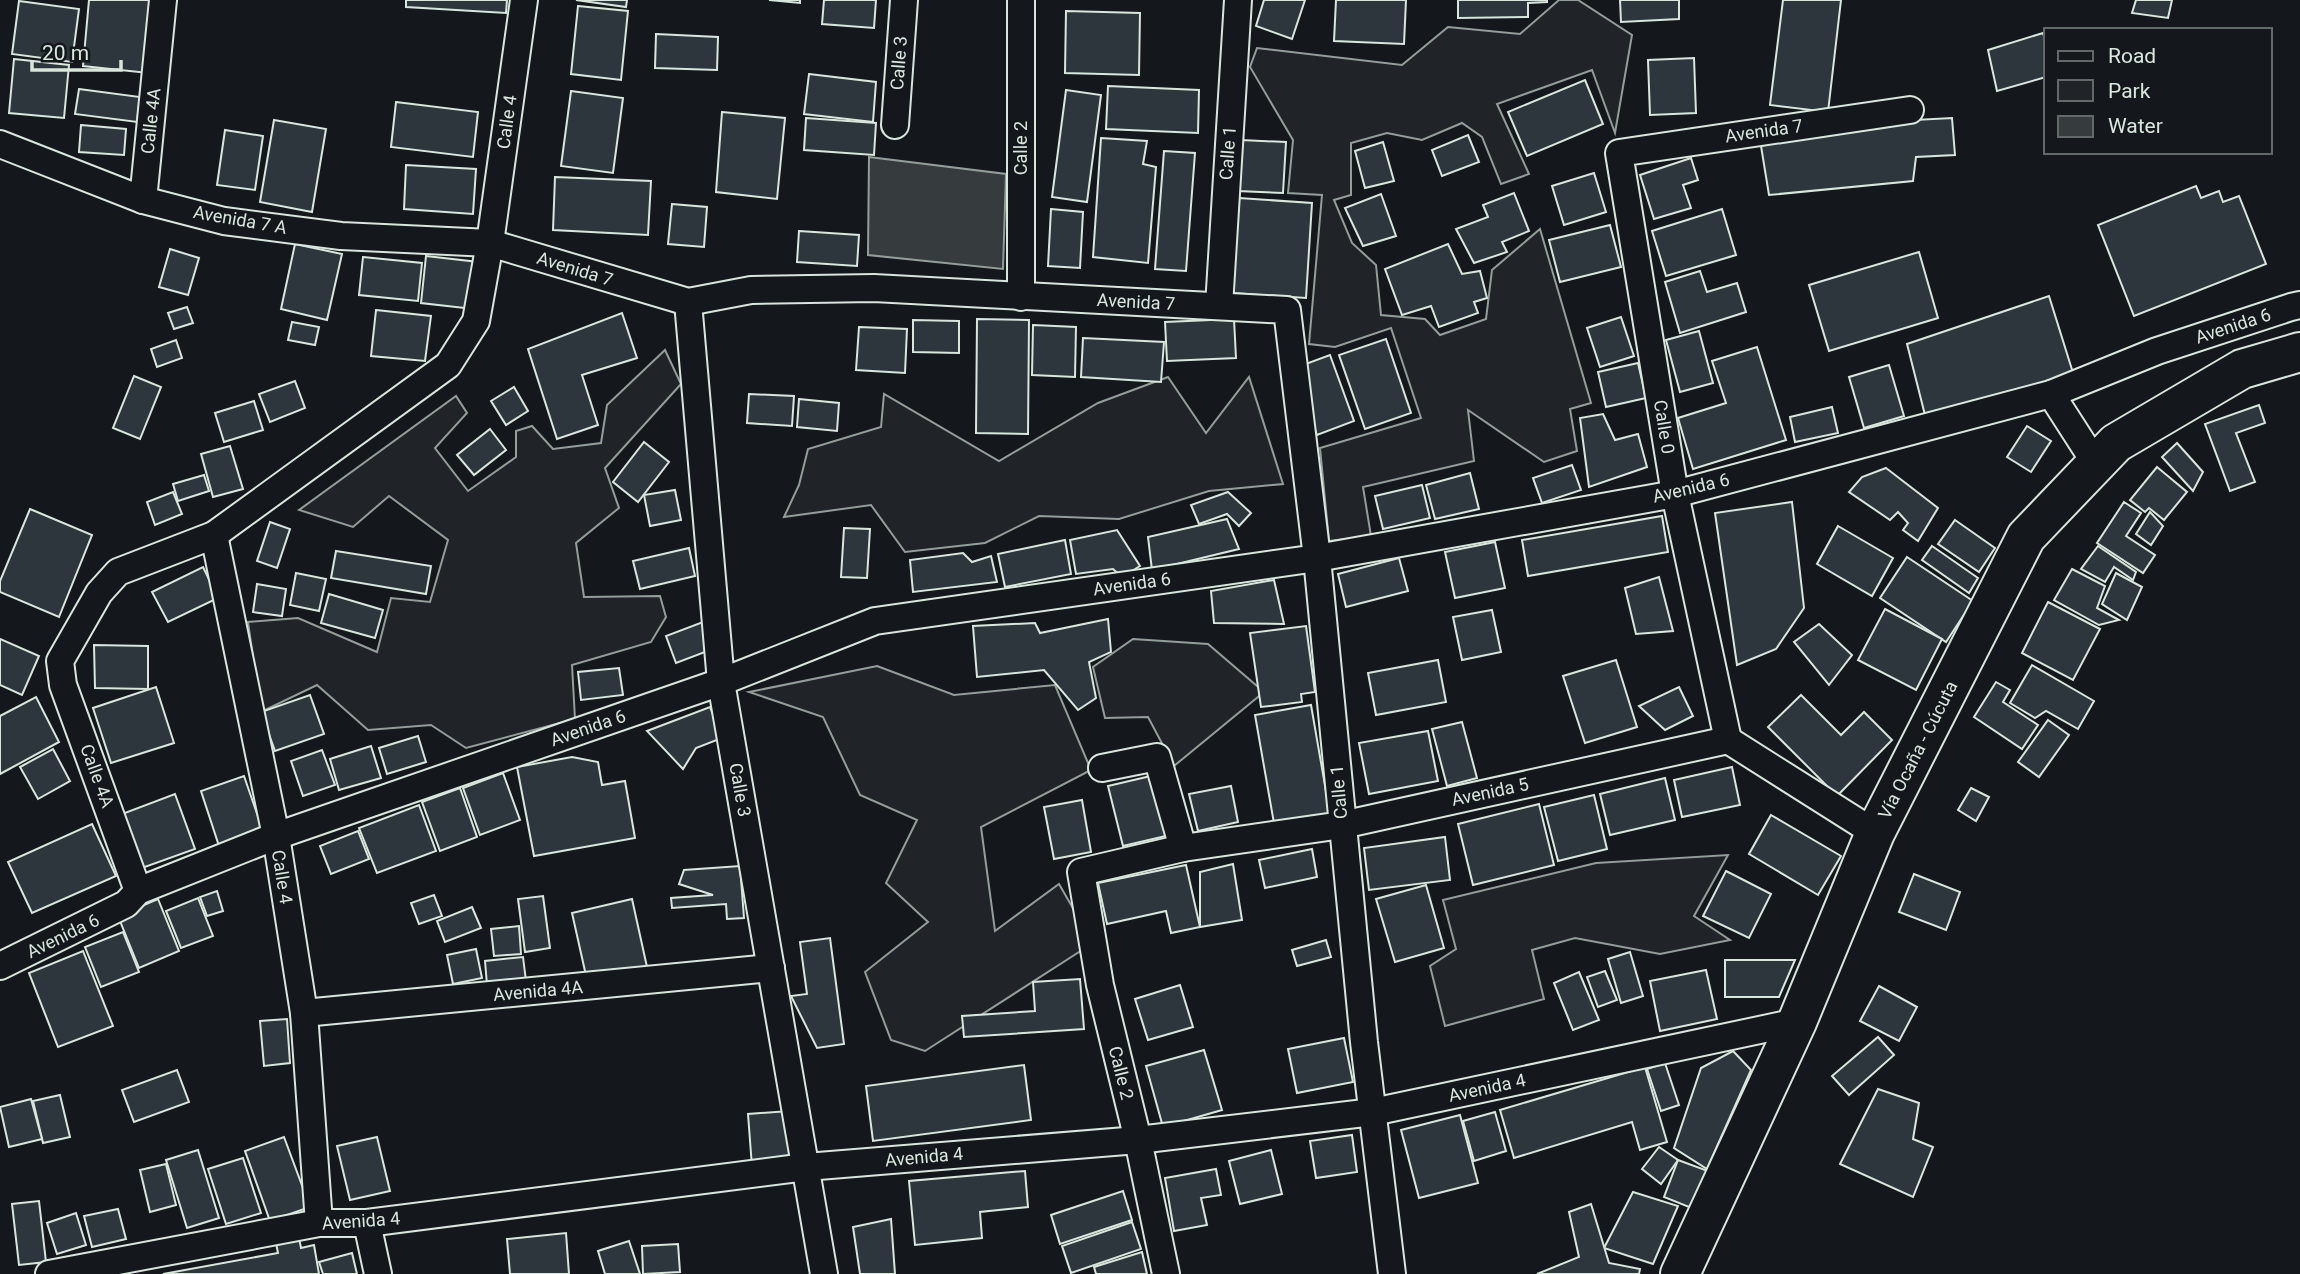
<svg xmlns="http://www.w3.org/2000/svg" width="2300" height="1274" font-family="Roboto,sans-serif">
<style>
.green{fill:#202428;stroke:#939e99;stroke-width:2}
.water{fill:#363b3e;stroke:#939e99;stroke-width:2}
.building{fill:#2c363c;stroke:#d8e6dc;stroke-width:2}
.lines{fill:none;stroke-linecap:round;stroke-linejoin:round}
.minor-casing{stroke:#d8e6dc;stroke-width:30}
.primary-casing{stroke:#d8e6dc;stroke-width:42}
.minor{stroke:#14181c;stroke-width:26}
.primary{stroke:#14181c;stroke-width:38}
.labels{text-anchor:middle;stroke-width:5;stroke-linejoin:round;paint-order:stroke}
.street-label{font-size:18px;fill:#d8e6dc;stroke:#14181c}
</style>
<rect width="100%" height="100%" fill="#14181c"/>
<!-- green -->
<g class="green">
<polygon points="1559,0 1578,0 1632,35 1615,133 1592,70 1497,104 1529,174 1501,184 1482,137 1462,123 1422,140 1387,133 1351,143 1351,195 1334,200 1352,243 1376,265 1381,315 1425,319 1440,335 1486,319 1492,270 1540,229 1591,403 1570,409 1577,451 1544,462 1468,410 1474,461 1363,487 1371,536 1329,541 1320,448 1421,418 1391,328 1335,347 1309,344 1322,195 1288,193 1293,140 1250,67 1257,48 1402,65 1448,27 1520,34"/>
<polygon points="665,350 681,384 605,468 619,508 576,543 584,597 660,596 666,617 651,642 572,665 575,719 466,748 431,725 368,730 317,685 261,712 248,622 298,618 377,652 391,598 430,602 448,540 389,496 353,527 299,510 456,396 467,413 435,448 468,491 516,457 516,431 532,426 553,449 601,443 607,405"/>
<polygon points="1168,377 1206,433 1249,377 1283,484 1209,491 1119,519 1039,516 985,543 905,552 871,505 784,517 799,485 808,449 881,427 884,394 999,461 1098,403"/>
<polygon points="1133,639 1208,644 1264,692 1174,766 1148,717 1105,718 1093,667"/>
<polygon points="877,666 954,695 1055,685 1091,770 981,827 995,931 1059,884 1093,943 925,1051 891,1040 865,972 928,922 886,883 917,820 860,795 823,717 749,692"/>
<polygon points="1728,855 1694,916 1730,940 1660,954 1575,938 1532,950 1544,999 1445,1026 1430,966 1456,949 1443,900 1596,863"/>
</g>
<!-- water -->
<polygon class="water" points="869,157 1006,174 1003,269 868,255"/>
<!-- building -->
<g class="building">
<polygon points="89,0 156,0 148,73 83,66"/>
<polygon points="406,0 507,0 506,13 406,7"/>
<polygon points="576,0 627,0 626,7"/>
<polygon points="769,0 800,0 800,3"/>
<polygon points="824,0 876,0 874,28 822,24"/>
<polygon points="1264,0 1305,0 1292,39 1256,26"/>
<polygon points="1336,0 1406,0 1404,44 1334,41"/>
<polygon points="1458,0 1547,0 1547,2 1528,3 1528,17 1458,18"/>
<polygon points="1620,0 1679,0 1679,19 1621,22"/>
<polygon points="1783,0 1841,0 1828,112 1770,105"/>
<polygon points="2136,0 2172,0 2168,18 2132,13"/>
<polygon points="19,1 79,9 72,62 12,54"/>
<polygon points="578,6 628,11 621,80 571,74"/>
<polygon points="1066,11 1140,13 1139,75 1065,73"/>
<polygon points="2043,33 2046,43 2046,77 1997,91 1988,50"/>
<polygon points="656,34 718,37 717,70 655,68"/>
<polygon points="1694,58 1696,113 1650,115 1648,60"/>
<polygon points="14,59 69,65 64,118 9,113"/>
<polygon points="809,74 876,82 873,122 804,114"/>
<polygon points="1585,80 1603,124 1527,156 1508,112"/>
<polygon points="1108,86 1199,90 1198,133 1106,129"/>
<polygon points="79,89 140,97 137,122 75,114"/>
<polygon points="1066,90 1101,95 1087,202 1052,197"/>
<polygon points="571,91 623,98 613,173 561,166"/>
<polygon points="396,102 478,112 473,157 391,147"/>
<polygon points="722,112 785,118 777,199 716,192"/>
<polygon points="806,118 876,123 874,155 804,150"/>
<polygon points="1952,118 1955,155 1916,157 1913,181 1769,195 1761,146 1858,123"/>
<polygon points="274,120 326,129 312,212 260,202"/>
<polygon points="81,125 126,129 124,155 79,152"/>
<polygon points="225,130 263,136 255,190 217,185"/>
<polygon points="1468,135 1479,162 1442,176 1432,150"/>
<polygon points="1101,138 1147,141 1143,164 1156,167 1148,263 1093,257"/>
<polygon points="1241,140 1286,142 1283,193 1238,191"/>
<polygon points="1383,142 1394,181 1365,188 1355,151"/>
<polygon points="1164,151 1195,153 1186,271 1155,269"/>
<polygon points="1691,158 1698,180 1683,185 1691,208 1654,219 1640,175"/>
<polygon points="406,165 476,169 473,214 404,209"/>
<polygon points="1594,173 1606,212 1564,225 1552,186"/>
<polygon points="555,177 651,181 648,235 553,230"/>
<polygon points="2196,186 2201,198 2219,191 2223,202 2239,196 2266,264 2134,316 2098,225"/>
<polygon points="1514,193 1529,231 1502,242 1507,252 1474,263 1456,229 1488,217 1483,205"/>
<polygon points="1381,194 1396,236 1363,246 1345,208"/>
<polygon points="1239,198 1312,203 1306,298 1233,293"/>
<polygon points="672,204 707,207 704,247 668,244"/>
<polygon points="1051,209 1083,212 1080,268 1048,266"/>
<polygon points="1722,209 1736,255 1666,276 1652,231"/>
<polygon points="1610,225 1621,267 1560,282 1549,240"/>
<polygon points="799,231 859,235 857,266 797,262"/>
<polygon points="295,244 342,254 327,320 281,309"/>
<polygon points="1448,244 1462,274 1480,271 1487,298 1474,302 1478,313 1439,327 1431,306 1402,315 1385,269"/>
<polygon points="170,249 199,258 188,295 159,287"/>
<polygon points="1919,252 1938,318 1829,351 1809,285"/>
<polygon points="426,256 487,263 482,310 421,303"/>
<polygon points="363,257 422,263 418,301 359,295"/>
<polygon points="1700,271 1707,292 1737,283 1746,312 1680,333 1665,282"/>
<polygon points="2049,296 2074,376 1926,419 1907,344"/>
<polygon points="187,307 193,323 174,329 168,313"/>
<polygon points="376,310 431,316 425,361 371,356"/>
<polygon points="622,313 637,358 582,375 598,425 557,439 528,349"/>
<polygon points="1621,317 1634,356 1600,367 1587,328"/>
<polygon points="977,319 1029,320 1028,434 976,433"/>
<polygon points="1234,319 1236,358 1167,361 1165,322"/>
<polygon points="913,320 959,321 959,353 913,352"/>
<polygon points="292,322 319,327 315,345 288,340"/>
<polygon points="1033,325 1076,327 1075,377 1032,375"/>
<polygon points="859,327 907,329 905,373 856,370"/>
<polygon points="1699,331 1713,383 1680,392 1666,340"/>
<polygon points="1083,338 1164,342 1161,382 1081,377"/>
<polygon points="1386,339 1411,413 1365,429 1339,355"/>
<polygon points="176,340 182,358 157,367 151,349"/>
<polygon points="1757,347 1786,440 1693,469 1678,418 1726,403 1712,361"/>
<polygon points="1330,355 1354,421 1317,435 1292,369"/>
<polygon points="1638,363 1646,398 1606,407 1598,372"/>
<polygon points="1889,365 1904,416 1864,428 1849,377"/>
<polygon points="134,376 161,387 140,439 113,428"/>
<polygon points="295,381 305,408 270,422 259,394"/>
<polygon points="514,387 528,411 506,425 491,401"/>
<polygon points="749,394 794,396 792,426 747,423"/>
<polygon points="799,399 839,403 837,431 797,427"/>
<polygon points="254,401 263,430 224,442 215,413"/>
<polygon points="2259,405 2265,423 2236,433 2255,482 2230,491 2205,424"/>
<polygon points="1832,407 1838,433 1795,442 1790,417"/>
<polygon points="1603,414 1615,440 1638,434 1647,467 1589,487 1580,418"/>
<polygon points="2027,426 2051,441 2031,472 2007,457"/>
<polygon points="490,429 506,450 474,475 457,455"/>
<polygon points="644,442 669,462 638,502 613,482"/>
<polygon points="2177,443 2203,472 2193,491 2162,457"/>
<polygon points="230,446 243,489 213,497 201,454"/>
<polygon points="1572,465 1581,490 1542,503 1533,478"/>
<polygon points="2157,467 2187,492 2164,520 2149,508 2145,512 2130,500"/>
<polygon points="1886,468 1938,508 1918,541 1903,530 1908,523 1898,512 1890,520 1849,492 1862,477"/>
<polygon points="1470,473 1479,509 1435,519 1426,485"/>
<polygon points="204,475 209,491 178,501 173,484"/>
<polygon points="1422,485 1430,518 1383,529 1375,496"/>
<polygon points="675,490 681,520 650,526 644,495"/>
<polygon points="173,492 182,514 155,525 147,502"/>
<polygon points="1228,492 1251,513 1239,526 1227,514 1199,524 1191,505"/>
<polygon points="1792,502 1804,608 1776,649 1737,665 1715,513"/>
<polygon points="2124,502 2141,513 2126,536 2155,555 2143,573 2097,543"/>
<polygon points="30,509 92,535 59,617 0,592 0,581"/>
<polygon points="2150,512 2163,526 2151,545 2136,534"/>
<polygon points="1662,516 1668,552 1528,576 1522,540"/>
<polygon points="1227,519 1239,549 1152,570 1148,537"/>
<polygon points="1955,520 1995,548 1979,572 1938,544"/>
<polygon points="270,522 290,529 277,568 257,561"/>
<polygon points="1838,526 1893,558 1872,596 1817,564"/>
<polygon points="844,528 870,529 867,578 841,577"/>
<polygon points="1117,530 1140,566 1122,577 1113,569 1076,574 1070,540"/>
<polygon points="1065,540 1071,574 1005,587 998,554"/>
<polygon points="1495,542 1505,588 1455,598 1445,552"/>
<polygon points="1932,546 1978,578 1969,593 1922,560"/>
<polygon points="2098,546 2136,572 2133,580 2114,567 2105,582 2081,569"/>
<polygon points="689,548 695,576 640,589 633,561"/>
<polygon points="336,551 431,566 426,594 331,578"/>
<polygon points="963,553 972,562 991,556 997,582 913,592 910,560"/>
<polygon points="1907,557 1973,601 1946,642 1880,598"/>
<polygon points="1399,558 1408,591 1346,607 1338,574"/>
<polygon points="203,567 218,598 168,622 152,592"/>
<polygon points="2072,569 2105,586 2097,608 2119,620 2099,625 2054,600"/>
<polygon points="296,573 326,579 319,611 290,605"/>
<polygon points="2116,573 2142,587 2127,620 2102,604"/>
<polygon points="1659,577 1673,631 1636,634 1625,588"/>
<polygon points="1274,580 1284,624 1214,623 1211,591"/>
<polygon points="257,584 286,589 282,616 253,612"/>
<polygon points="329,594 383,610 375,638 321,623"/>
<polygon points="2048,602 2100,629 2073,680 2022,653"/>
<polygon points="1885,609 1942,639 1916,690 1858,660"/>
<polygon points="1492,610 1501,652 1462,660 1453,617"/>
<polygon points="1108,619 1111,652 1089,662 1096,698 1078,710 1044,670 977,677 973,626 1035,623 1040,633"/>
<polygon points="703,622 713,649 676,663 666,636"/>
<polygon points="1819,624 1852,655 1829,685 1794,642"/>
<polygon points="1306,626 1315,692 1301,694 1302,702 1261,707 1250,633"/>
<polygon points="0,639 39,656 22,695 0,685"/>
<polygon points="94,645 148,646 148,689 95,688"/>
<polygon points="1438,660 1446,702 1376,715 1368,673"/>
<polygon points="1616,660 1637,727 1585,743 1563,676"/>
<polygon points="2032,665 2094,701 2078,729 2046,711 2035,718 2010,703"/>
<polygon points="619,668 623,695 581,700 578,672"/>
<polygon points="1996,682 2010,690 2003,702 2038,725 2022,749 1974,717"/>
<polygon points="156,687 174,743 111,763 93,708"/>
<polygon points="1679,687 1693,716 1665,730 1639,706"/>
<polygon points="310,695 324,734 275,751 261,712"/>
<polygon points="1801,695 1841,735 1864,712 1892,740 1837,796 1768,727"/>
<polygon points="36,697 59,742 0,774 0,716"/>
<polygon points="1311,705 1331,820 1275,829 1255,715"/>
<polygon points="710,707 722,738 696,748 683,769 647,731"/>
<polygon points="2048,720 2069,735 2039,777 2018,762"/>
<polygon points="1462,722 1477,778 1447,786 1432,729"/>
<polygon points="1428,731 1438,781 1369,794 1359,743"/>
<polygon points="418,736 426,762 387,774 379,748"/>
<polygon points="371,746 381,778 339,790 330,759"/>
<polygon points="53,749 70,781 38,799 20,767"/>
<polygon points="322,750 335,785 303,796 291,761"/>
<polygon points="572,757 598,762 602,785 625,781 635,838 534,856 517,767"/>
<polygon points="1732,767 1740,805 1682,817 1674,780"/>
<polygon points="503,773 520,820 480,835 463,788"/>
<polygon points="1155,775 1170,835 1123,846 1108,786"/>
<polygon points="244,776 263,831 219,846 201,791"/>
<polygon points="1665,778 1675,820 1610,835 1600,794"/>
<polygon points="1231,786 1238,822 1198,831 1189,794"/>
<polygon points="460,788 477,837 440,851 422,802"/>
<polygon points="1971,788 1989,797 1976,821 1958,810"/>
<polygon points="175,794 195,849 142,868 122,814"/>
<polygon points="1594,795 1607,849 1558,861 1544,807"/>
<polygon points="1082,800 1091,852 1054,859 1044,807"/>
<polygon points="1539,804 1554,865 1473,885 1458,824"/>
<polygon points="419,805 436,851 377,873 359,828"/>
<polygon points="1771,815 1841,856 1818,895 1749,854"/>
<polygon points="92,824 116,876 32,913 8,862"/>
<polygon points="358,831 369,859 331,874 320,846"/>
<polygon points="1445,837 1450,880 1369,890 1364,848"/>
<polygon points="1312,849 1317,877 1265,888 1259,860"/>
<polygon points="1233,864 1242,920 1200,927 1200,872"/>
<polygon points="1186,865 1200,927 1171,933 1166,911 1107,924 1098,883"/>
<polygon points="740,866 744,918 727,919 726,904 672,908 671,898 713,895 679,884 684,870"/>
<polygon points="1726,871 1771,894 1749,938 1703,916"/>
<polygon points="1914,874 1960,892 1946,930 1899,912"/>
<polygon points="1426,885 1444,948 1395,962 1376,899"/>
<polygon points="217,891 223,911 207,916 200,897"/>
<polygon points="434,895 442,916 419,924 411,903"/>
<polygon points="543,896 550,948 525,952 518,899"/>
<polygon points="198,898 213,936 181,948 166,911"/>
<polygon points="158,899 179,951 139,968 118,916"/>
<polygon points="632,899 647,967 587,980 572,913"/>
<polygon points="472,907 481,928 445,942 437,921"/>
<polygon points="519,926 521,954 494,956 491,929"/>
<polygon points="123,932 139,972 101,987 85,947"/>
<polygon points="830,938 844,1044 817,1048 791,996 807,994 800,942"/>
<polygon points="1326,940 1331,957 1297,966 1292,950"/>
<polygon points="476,949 482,978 453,984 447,955"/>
<polygon points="83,951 113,1026 58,1047 29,973"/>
<polygon points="1630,952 1643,996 1621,1003 1608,959"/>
<polygon points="523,957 526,981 487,985 485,961"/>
<polygon points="1725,960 1795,960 1779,997 1725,997"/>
<polygon points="1706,970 1717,1019 1660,1031 1650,981"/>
<polygon points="1605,971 1617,1000 1598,1007 1587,977"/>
<polygon points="1579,972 1599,1020 1573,1030 1554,983"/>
<polygon points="1080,979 1084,1029 964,1037 962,1016 1035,1011 1033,982"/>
<polygon points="1180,985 1193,1027 1148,1040 1135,999"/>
<polygon points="1879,986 1917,1007 1899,1041 1860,1021"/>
<polygon points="287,1019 290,1063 264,1066 260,1021"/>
<polygon points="1878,1037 1894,1055 1849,1095 1832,1076"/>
<polygon points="1344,1038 1353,1082 1297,1093 1288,1049"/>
<polygon points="1204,1050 1222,1110 1163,1127 1146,1066"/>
<polygon points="1733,1051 1751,1070 1707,1169 1674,1148 1701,1068"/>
<polygon points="1665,1063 1679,1105 1661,1111 1647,1069"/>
<polygon points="1024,1065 1031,1120 873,1141 866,1086"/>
<polygon points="1645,1067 1667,1142 1640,1150 1632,1122 1514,1158 1500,1110"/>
<polygon points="177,1070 189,1102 134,1122 122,1090"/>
<polygon points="1878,1089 1919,1103 1913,1139 1933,1147 1913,1197 1840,1164"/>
<polygon points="60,1095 70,1137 43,1143 33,1101"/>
<polygon points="31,1099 42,1139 9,1147 0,1107"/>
<polygon points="789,1111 794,1164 752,1167 748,1114"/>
<polygon points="1495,1112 1506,1151 1474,1161 1463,1121"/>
<polygon points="1460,1115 1478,1183 1419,1198 1401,1130"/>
<polygon points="1352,1135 1357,1172 1316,1178 1310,1141"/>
<polygon points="284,1137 310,1207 270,1221 245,1151"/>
<polygon points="377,1137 390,1191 350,1200 337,1146"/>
<polygon points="1659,1147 1678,1160 1661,1184 1642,1169"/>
<polygon points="198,1150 219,1218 187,1228 166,1160"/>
<polygon points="1271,1150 1282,1194 1240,1204 1229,1161"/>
<polygon points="243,1158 261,1213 226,1224 208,1169"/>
<polygon points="1678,1160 1708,1171 1694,1209 1664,1197"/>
<polygon points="166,1164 176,1205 150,1212 140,1170"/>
<polygon points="1216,1169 1221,1195 1201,1198 1207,1225 1174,1231 1165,1178"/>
<polygon points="1025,1171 1028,1207 980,1212 982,1238 915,1245 909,1181"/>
<polygon points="1123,1191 1132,1220 1060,1244 1051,1215"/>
<polygon points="1633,1192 1678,1206 1653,1264 1604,1248"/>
<polygon points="39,1201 46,1262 19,1265 12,1204"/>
<polygon points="1591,1204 1609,1263 1640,1269 1639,1274 1537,1274 1579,1257 1569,1212"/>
<polygon points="118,1209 126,1239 92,1247 84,1216"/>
<polygon points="76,1213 86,1245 57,1254 47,1223"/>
<polygon points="891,1219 895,1274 860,1274 853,1227"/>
<polygon points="1132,1222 1141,1249 1071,1273 1062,1246"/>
<polygon points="566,1233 569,1274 510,1274 507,1239"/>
<polygon points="299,1238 301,1248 314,1245 319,1274 163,1274 278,1253 276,1243"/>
<polygon points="629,1241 640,1274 605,1274 598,1251"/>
<polygon points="678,1244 680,1272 643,1274 642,1246"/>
<polygon points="1142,1252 1147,1274 1096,1274 1094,1267"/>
<polygon points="352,1253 357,1274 323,1274 319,1262"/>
</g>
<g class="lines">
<!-- minor casing -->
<g class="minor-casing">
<g id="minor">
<polyline points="1021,0 1021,297"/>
<polyline points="895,125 904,0"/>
<polyline points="0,144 143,200 224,221 341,236 490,243 688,302 751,290 874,288 1287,310 1317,558 1364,1042 1392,1274"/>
<polyline points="143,200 163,0"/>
<polyline points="688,302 721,682 824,1274"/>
<polyline points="1219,306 1238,0"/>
<polyline points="2051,394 2096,464"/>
<polyline points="214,535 276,836 304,1013 319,1223"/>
<polyline points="1728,740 1675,494 1619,153 1910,110"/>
<polyline points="1102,768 1157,757 1183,848"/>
<polyline points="138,891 63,685 60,661 99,593 118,572 214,535 448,365 476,321 490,243 524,0"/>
<polyline points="0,966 126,904 138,891 276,836 721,682 875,621 1317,558 1675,494 2051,394 2157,351 2291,307 2300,305"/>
<polyline points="304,1013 771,968"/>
<polyline points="367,1223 378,1274"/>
<polyline points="49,1274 319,1223 367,1223 806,1167 1138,1140 1373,1112 1797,1022"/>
<polyline points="1166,1274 1138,1140 1100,985 1081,872 1183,848 1342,825 1728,740 1875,833"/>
</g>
</g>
<!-- primary casing -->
<g class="primary-casing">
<polyline id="primary" points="1680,1274 1797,1022 1875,833 2026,537 2116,443 2242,369 2300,352"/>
</g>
<!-- minor -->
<use href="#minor" class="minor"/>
<!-- primary -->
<use href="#primary" class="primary"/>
</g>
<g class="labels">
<!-- street labels -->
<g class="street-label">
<text transform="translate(899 63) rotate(-86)" y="6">Calle 3</text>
<text transform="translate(151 121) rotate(-84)" y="6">Calle 4A</text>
<text transform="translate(507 122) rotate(-82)" y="6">Calle 4</text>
<text transform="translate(1764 131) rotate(-8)" y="6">Avenida 7</text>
<text transform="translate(1021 148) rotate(-90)" y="6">Calle 2</text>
<text transform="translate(1228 153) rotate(-86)" y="6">Calle 1</text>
<text transform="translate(240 220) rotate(10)" y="6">Avenida 7 A</text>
<text transform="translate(575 269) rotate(17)" y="6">Avenida 7</text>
<text transform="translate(1136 302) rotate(3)" y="6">Avenida 7</text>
<text transform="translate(2233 326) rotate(-18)" y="6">Avenida 6</text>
<text transform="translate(1664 427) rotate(81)" y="6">Calle 0</text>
<text transform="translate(1691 488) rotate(-13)" y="6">Avenida 6</text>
<text transform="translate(1132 584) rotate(-8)" y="6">Avenida 6</text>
<text transform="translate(588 728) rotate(-19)" y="6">Avenida 6</text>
<text transform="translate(1918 750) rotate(-63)" y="6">Vía Ocaña - Cúcuta</text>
<text transform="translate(97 776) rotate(70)" y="6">Calle 4A</text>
<text transform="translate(740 790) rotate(80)" y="6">Calle 3</text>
<text transform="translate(1339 792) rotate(-95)" y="6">Calle 1</text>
<text transform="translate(1490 792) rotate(-12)" y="6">Avenida 5</text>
<text transform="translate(282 877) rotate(81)" y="6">Calle 4</text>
<text transform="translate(63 936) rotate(-26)" y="6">Avenida 6</text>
<text transform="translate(538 991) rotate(-5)" y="6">Avenida 4A</text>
<text transform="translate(1121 1073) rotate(76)" y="6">Calle 2</text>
<text transform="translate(1487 1088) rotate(-12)" y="6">Avenida 4</text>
<text transform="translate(924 1157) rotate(-5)" y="6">Avenida 4</text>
<text transform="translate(361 1221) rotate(-4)" y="6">Avenida 4</text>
</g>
</g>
<!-- legend -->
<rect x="2044" y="28" width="228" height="126" fill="#14181c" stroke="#626a69" stroke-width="2"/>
<rect x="2058" y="51" width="35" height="10" fill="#14181c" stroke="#626a69" stroke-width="2"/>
<text x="2108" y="63" font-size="21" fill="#d8e6dc">Road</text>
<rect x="2058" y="80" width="35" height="21" fill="#202428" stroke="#626a69" stroke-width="2"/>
<text x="2108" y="98" font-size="21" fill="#d8e6dc">Park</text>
<rect x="2058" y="116" width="35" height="21" fill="#363b3e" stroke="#626a69" stroke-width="2"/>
<text x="2108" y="133" font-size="21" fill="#d8e6dc">Water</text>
<!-- scale -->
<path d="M32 60v10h89v-10" fill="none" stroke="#d8e6dc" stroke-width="3.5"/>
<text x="42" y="60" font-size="21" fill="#d8e6dc" stroke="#14181c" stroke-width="5" paint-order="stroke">20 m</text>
</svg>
